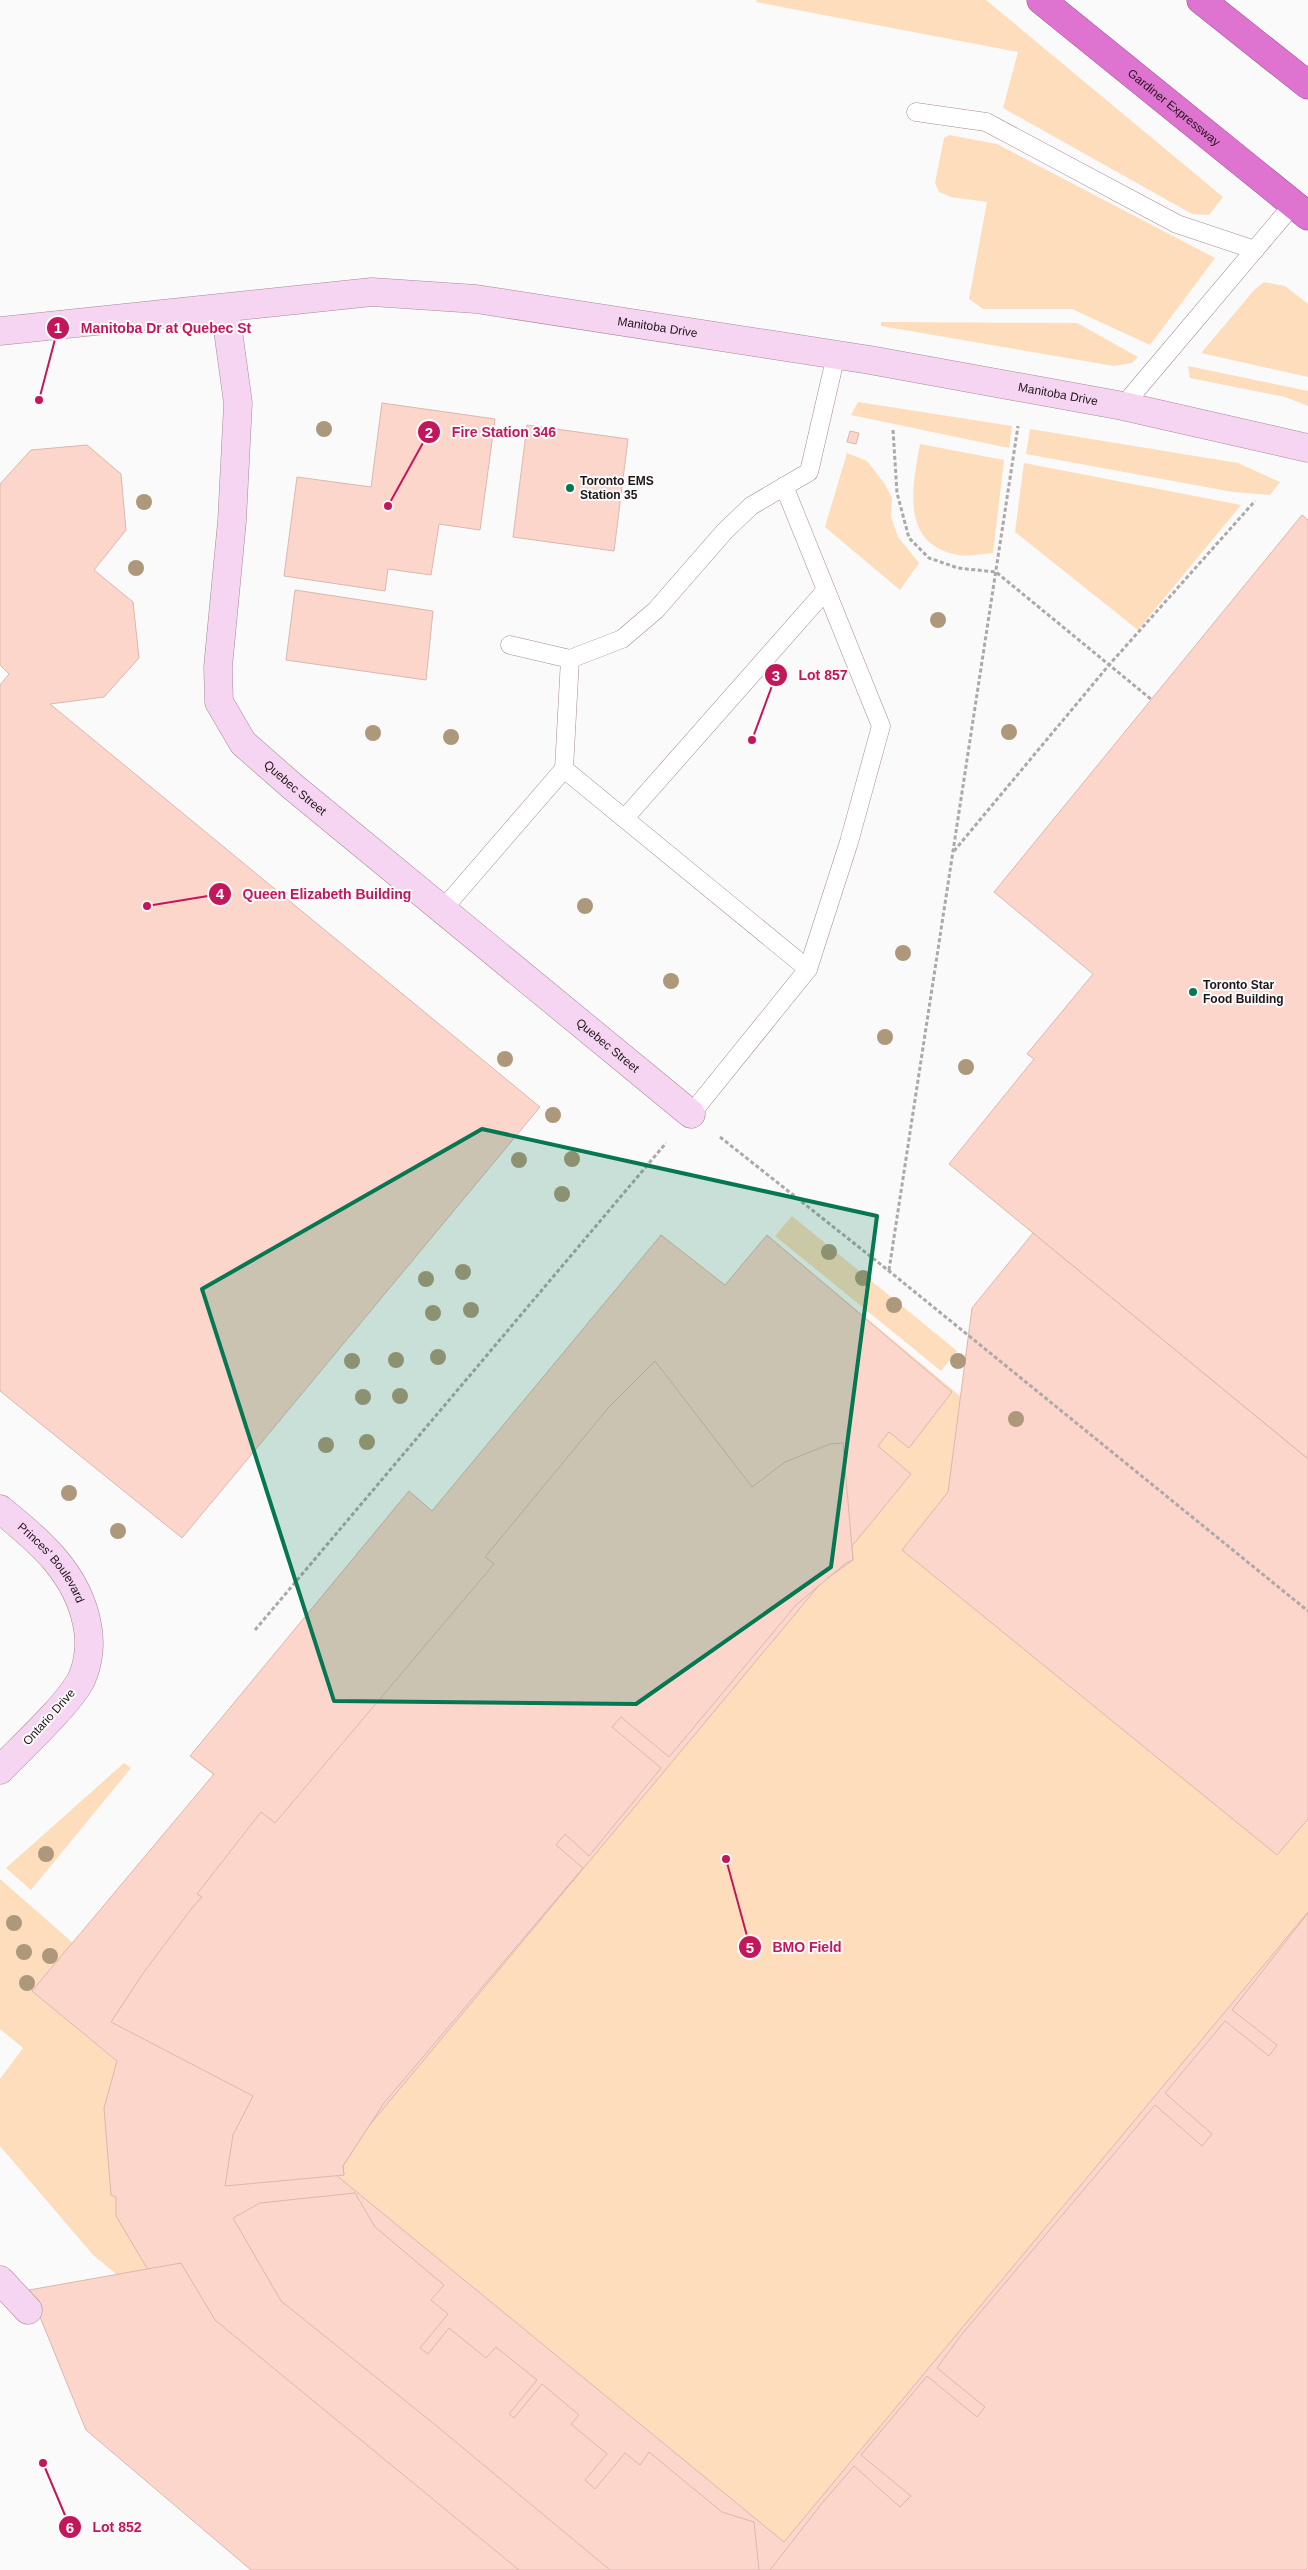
<svg xmlns="http://www.w3.org/2000/svg" width="1308" height="2570" font-family="Arial,sans-serif">
<style>
.green{fill:#fdddbc}
.building{fill:#fcd6cb;stroke:#dab8ae}
.lines{fill:none;stroke-linecap:round;stroke-linejoin:round}
.lane-casing{stroke:#aa8990;stroke-width:19}
.secondary-casing{stroke:#aa8990;stroke-width:29}
.highway-casing{stroke:#9c5290;stroke-width:29}
.path{stroke:#ada8a9;stroke-width:3;stroke-dasharray:4 2.5;stroke-linecap:butt}
.lane{stroke:#fff;stroke-width:18}
.secondary{stroke:#f5d5f1;stroke-width:28}
.highway{stroke:#de73d0;stroke-width:28}
.tree{fill:#ae987b}
.marked{fill:#057752;fill-opacity:0.2;stroke:#057752;stroke-width:4;stroke-linejoin:round}
.poi-dot{fill:#057752;stroke:#fafafa;stroke-width:2}
.labels{text-anchor:middle;stroke-width:4;stroke-linejoin:round;paint-order:stroke}
.street-label{font-size:12px;fill:#211518;stroke:#fafafa}
.poi-label{font-size:12px;font-weight:bold;fill:#211518;stroke:#fafafa;text-anchor:start}
.leader{fill:none;stroke:#c2185b;stroke-width:2}
.callout-dot{fill:#c2185b;stroke:#fafafa;stroke-width:2}
.mark-label{font-size:15px;text-anchor:middle;font-weight:bold;fill:#fff}
.callout-label{font-size:14px;text-anchor:middle;font-weight:bold;fill:#c2185b;stroke:#fafafa;stroke-width:4;stroke-linejoin:round;paint-order:stroke}
</style>
<rect width="100%" height="100%" fill="#fafafa"/>
<!-- green -->
<g class="green">
<polygon points="757,0 986,0 1223,197 1209,215 1192,214 1003,108 1018,52 756,2"/>
<polygon points="949,135 997,144 1215,258 1150,345 1072,309 983,309 969,299 987,202 951,197 939,192 935,183 944,138"/>
<polygon points="1264,282 1285,286 1308,304 1308,377 1201,353 1255,289"/>
<polygon points="881,322 1077,323 1138,357 1132,363 1114,366 881,326"/>
<polygon points="1188,366 1308,391 1308,406 1285,397 1190,378"/>
<polygon points="858,402 1012,426 1009,448 851,415"/>
<polygon points="1030,429 1238,463 1280,482 1270,495 1233,492 1026,454"/>
<path d="M920 444 1004 460 993 553C982 554 968 557 958 555 900 544 912 488 920 444Z"/>
<polygon points="847,453 867,461 884,483 892,498 891,517 898,537 919,563 900,590 825,527"/>
<polygon points="1024,463 1241,505 1138,630 1015,532"/>
<polygon points="792,1216 957,1351 941,1371 775,1236"/>
<polygon points="661,1235 725,1285 767,1235 1308,1686 1308,2566 1304,2570 478,2570 93,2255 0,2146 0,2079 23,2048 0,2029 0,1879 73,1943 213,1775 190,1756 409,1491 432,1511"/>
<polygon points="124,1763 131,1768 31,1890 6,1868"/>
</g>
<!-- building -->
<g class="building">
<polygon points="382,403 495,419 480,530 439,524 431,575 388,569 385,591 284,576 297,477 371,487"/>
<polygon points="527,425 628,439 614,551 513,537"/>
<polygon points="850,431 859,433 856,444 847,442"/>
<polygon points="87,445 121,474 126,530 94,570 133,602 139,658 104,697 50,704 540,1107 182,1538 0,1391 0,685 9,674 0,665 0,484 31,450"/>
<polygon points="1302,515 1308,520 1308,1459 949,1164 1034,1059 1027,1054 1093,974 994,892"/>
<polygon points="295,590 433,611 426,680 286,660"/>
<polygon points="1033,1233 1308,1459 1308,1819 1277,1855 902,1550 948,1492 972,1308"/>
<polygon points="661,1235 725,1285 767,1235 952,1392 909,1448 889,1432 878,1446 911,1474 852,1546 853,1560 821,1583 368,2127 343,2166 344,2175 336,2175 784,2542 1308,1912 1306,2570 493,2570 177,2311 161,2283 157,2285 116,2216 116,2197 111,2195 104,2108 117,2061 32,1991 214,1774 190,1756 409,1491 432,1511"/>
<polygon points="655,1361 752,1487 785,1462 830,1444 843,1443 853,1560 846,1563 796,1605 669,1757 621,1717 612,1727 661,1768 589,1856 565,1834 556,1845 583,1868 384,2103 343,2166 344,2175 225,2186 233,2135 253,2096 111,2022 144,1972 192,1908 202,1897 197,1894 261,1812 275,1823 494,1564 485,1557 609,1407"/>
<polygon points="1308,1913 1308,2568 1306,2570 770,2570 823,2502 854,2466 900,2507 911,2496 861,2455 927,2376 977,2417 985,2407 937,2368 962,2334 1155,2105 1202,2146 1212,2134 1165,2093 1225,2021 1269,2056 1277,2045 1232,2010"/>
<polygon points="355,2193 375,2227 444,2285 431,2300 448,2314 420,2348 428,2354 449,2328 486,2358 496,2347 537,2380 509,2414 514,2418 542,2384 579,2415 571,2424 607,2454 585,2480 595,2489 625,2453 640,2465 649,2452 722,2512 754,2522 759,2570 610,2570 433,2423 281,2301 233,2218 260,2203"/>
<polygon points="181,2263 215,2320 519,2570 251,2570 86,2430 29,2290"/>
</g>
<g class="lines">
<!-- lane casing -->
<g class="lane-casing">
<g id="lane">
<polyline points="916,112 986,122 1177,224 1255,250"/>
<polyline points="1123,406 1285,214"/>
<polyline points="510,645 570,659 622,639 656,610 724,532 751,506 809,472 836,355"/>
<polyline points="564,769 570,659"/>
<polyline points="625,818 826,590"/>
<polyline points="443,909 564,769 808,969"/>
<polyline points="691,1114 808,969 849,842 881,726 784,486"/>
</g>
</g>
<!-- secondary casing -->
<g class="secondary-casing">
<g id="secondary">
<path id="s1" d="M225 309 238 403 232 521 218 667 219 702 243 743 292 786 691 1114"/>
<path id="s2" d="M0 331 372 292 476 299 870 360 1123 406 1308 448"/>
<path id="s3" d="M0 1509C39 1541 77 1572 87 1624 91 1642 89 1663 81 1680 67 1706 22 1747 0 1770"/>
<polyline points="0,2280 28,2310"/>
</g>
</g>
<!-- highway casing -->
<g class="highway-casing">
<g id="highway">
<path id="s4" d="M1041 0 1308 216"/>
<polyline points="1201,0 1308,85"/>
</g>
</g>
<!-- path -->
<g class="path">
<polyline points="893,430 897,493 909,538 929,558 958,568 996,572 1152,700"/>
<polyline points="954,851 1109,665 1255,501"/>
<polyline points="720,1137 889,1271 1308,1611"/>
<polyline points="889,1270 1018,426"/>
<polyline points="255,1630 666,1143"/>
</g>
<!-- lane -->
<use href="#lane" class="lane"/>
<!-- secondary -->
<use href="#secondary" class="secondary"/>
<!-- highway -->
<use href="#highway" class="highway"/>
</g>
<!-- trees -->
<g class="tree">
<circle cx="324" cy="429" r="8"/>
<circle cx="144" cy="502" r="8"/>
<circle cx="136" cy="568" r="8"/>
<circle cx="938" cy="620" r="8"/>
<circle cx="1009" cy="732" r="8"/>
<circle cx="373" cy="733" r="8"/>
<circle cx="451" cy="737" r="8"/>
<circle cx="585" cy="906" r="8"/>
<circle cx="903" cy="953" r="8"/>
<circle cx="671" cy="981" r="8"/>
<circle cx="885" cy="1037" r="8"/>
<circle cx="505" cy="1059" r="8"/>
<circle cx="966" cy="1067" r="8"/>
<circle cx="553" cy="1115" r="8"/>
<circle cx="572" cy="1159" r="8"/>
<circle cx="519" cy="1160" r="8"/>
<circle cx="562" cy="1194" r="8"/>
<circle cx="829" cy="1252" r="8"/>
<circle cx="463" cy="1272" r="8"/>
<circle cx="863" cy="1278" r="8"/>
<circle cx="426" cy="1279" r="8"/>
<circle cx="894" cy="1305" r="8"/>
<circle cx="471" cy="1310" r="8"/>
<circle cx="433" cy="1313" r="8"/>
<circle cx="438" cy="1357" r="8"/>
<circle cx="396" cy="1360" r="8"/>
<circle cx="352" cy="1361" r="8"/>
<circle cx="958" cy="1361" r="8"/>
<circle cx="400" cy="1396" r="8"/>
<circle cx="363" cy="1397" r="8"/>
<circle cx="1016" cy="1419" r="8"/>
<circle cx="367" cy="1442" r="8"/>
<circle cx="326" cy="1445" r="8"/>
<circle cx="69" cy="1493" r="8"/>
<circle cx="118" cy="1531" r="8"/>
<circle cx="46" cy="1854" r="8"/>
<circle cx="14" cy="1923" r="8"/>
<circle cx="24" cy="1952" r="8"/>
<circle cx="50" cy="1956" r="8"/>
<circle cx="27" cy="1983" r="8"/>
</g>
<!-- marked area -->
<path class="marked" d="M482 1129 877 1216 831 1567 636 1704 334 1701 202 1289Z"/>
<!-- markers -->
<g class="poi-dot">
<circle cx="570" cy="488" r="5"/>
<circle cx="1193" cy="992" r="5"/>
</g>
<g class="labels">
<!-- street labels -->
<g class="street-label">
<text dy="4" stroke="none"><textPath href="#s4" startOffset="171">Gardiner Expressway</textPath></text>
<text dy="4" stroke="none"><textPath href="#s2" startOffset="662">Manitoba Drive</textPath></text>
<text dy="4" stroke="none"><textPath href="#s2" startOffset="1068">Manitoba Drive</textPath></text>
<text dy="4" stroke="none"><textPath href="#s1" startOffset="511">Quebec Street</textPath></text>
<text dy="4" stroke="none"><textPath href="#s1" startOffset="916">Quebec Street</textPath></text>
<text dy="4" stroke="none"><textPath href="#s3" startOffset="75">Princes' Boulevard</textPath></text>
<text transform="translate(49 1717) rotate(-48)" y="4">Ontario Drive</text>
</g>
<!-- poi labels -->
<g class="poi-label">
<text x="580" y="485">Toronto EMS<tspan x="580" dy="14">Station 35</tspan></text>
<text x="1203" y="989">Toronto Star<tspan x="1203" dy="14">Food Building</tspan></text>
</g>
</g>
<!-- callouts -->
<path class="leader" d="M39 400L58 328M388 506L429 432M752 740L776 675M147 906L220 894M726 1859L750 1947M43 2463L70 2527"/>
<g class="callout-dot">
<circle cx="39" cy="400" r="5"/>
<circle cx="388" cy="506" r="5"/>
<circle cx="752" cy="740" r="5"/>
<circle cx="147" cy="906" r="5"/>
<circle cx="726" cy="1859" r="5"/>
<circle cx="43" cy="2463" r="5"/>
<circle cx="58" cy="328" r="12"/>
<circle cx="429" cy="432" r="12"/>
<circle cx="776" cy="675" r="12"/>
<circle cx="220" cy="894" r="12"/>
<circle cx="750" cy="1947" r="12"/>
<circle cx="70" cy="2527" r="12"/>
</g>
<g class="mark-label">
<text x="58" y="333">1</text>
<text x="429" y="438">2</text>
<text x="776" y="681">3</text>
<text x="220" y="899">4</text>
<text x="750" y="1953">5</text>
<text x="70" y="2533">6</text>
</g>
<g class="callout-label">
<text x="166" y="333">Manitoba Dr at Quebec St</text>
<text x="504" y="437">Fire Station 346</text>
<text x="823" y="680">Lot 857</text>
<text x="327" y="899">Queen Elizabeth Building</text>
<text x="807" y="1952">BMO Field</text>
<text x="117" y="2532">Lot 852</text>
</g>
</svg>
